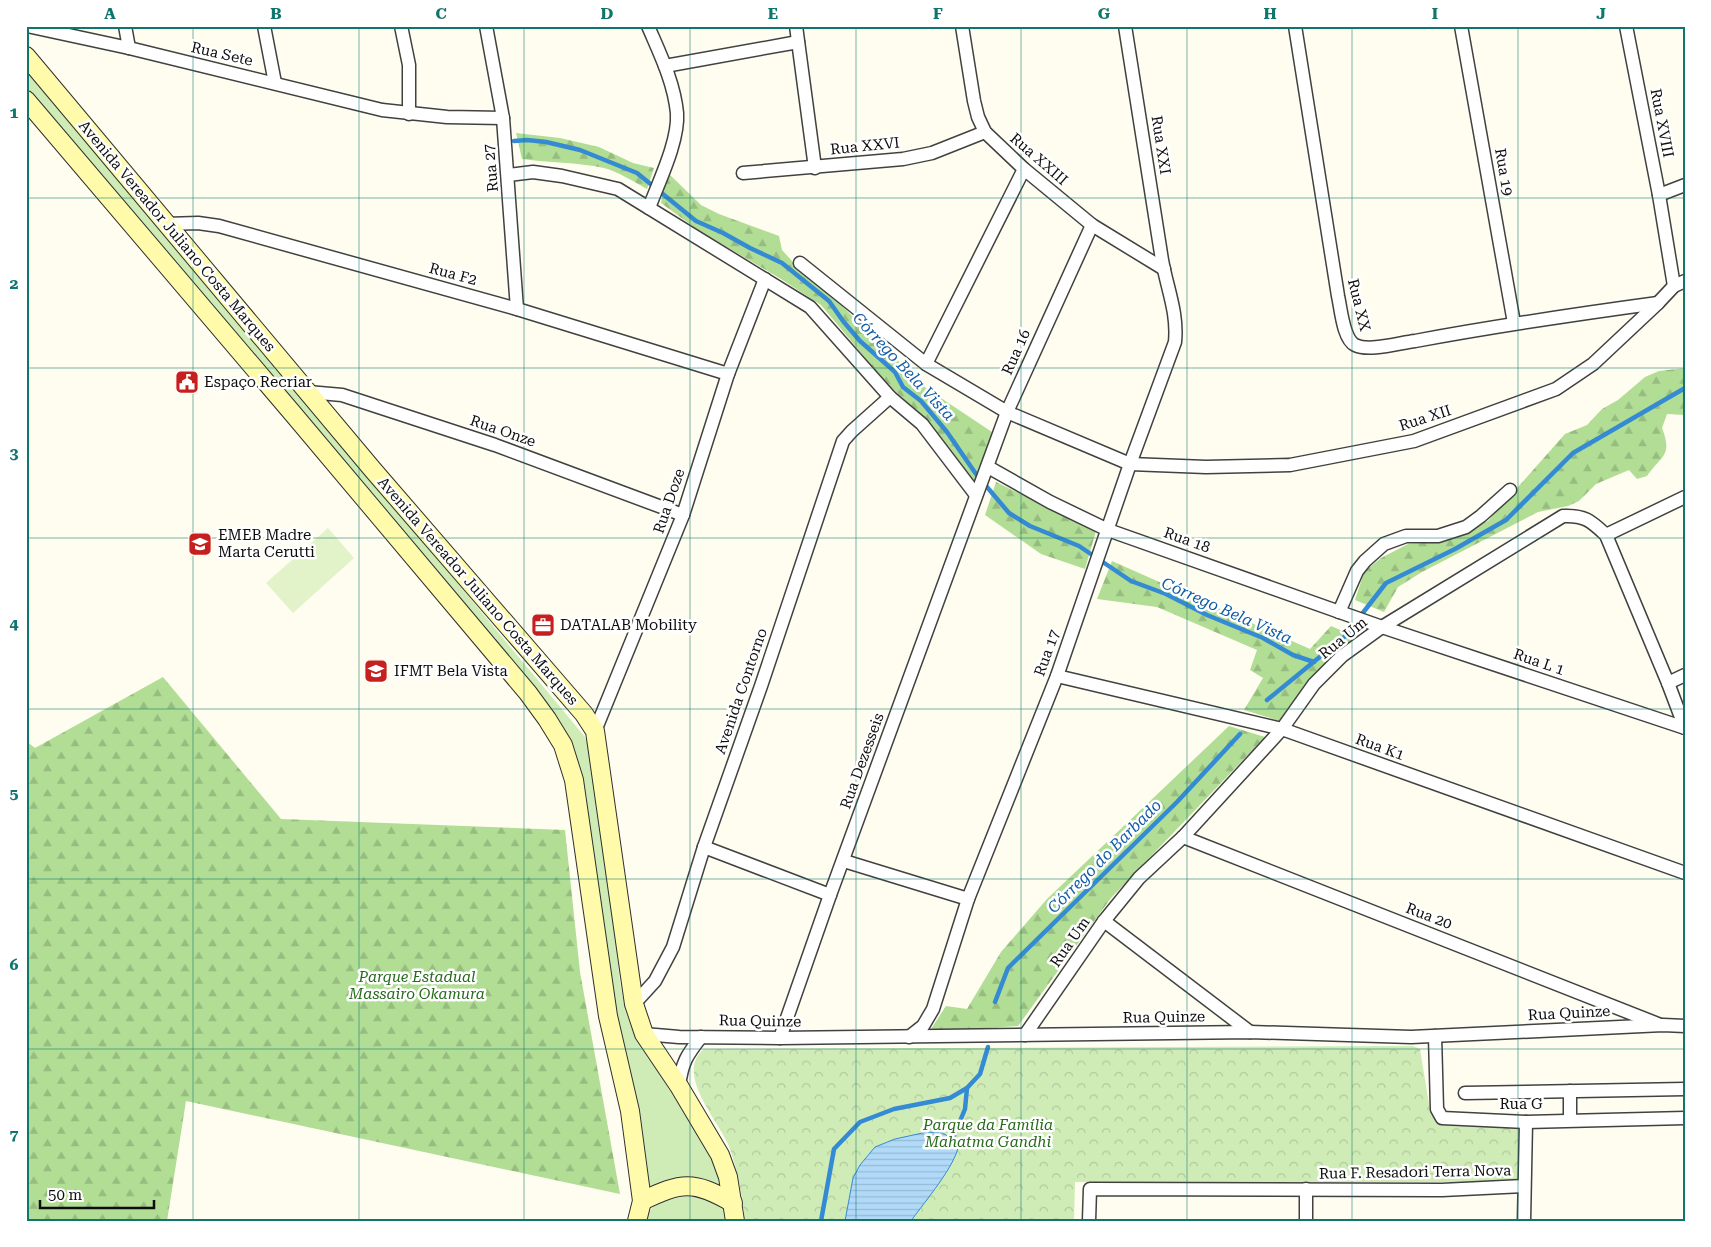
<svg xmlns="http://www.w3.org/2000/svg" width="1711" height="1247" font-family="'Roboto Serif',serif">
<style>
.grass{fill:#cfecb7}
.forest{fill:url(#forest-firs)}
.park{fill:url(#park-crowns)}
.pitch{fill:#e2f2c9}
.water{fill:url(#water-rules);stroke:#348bd4}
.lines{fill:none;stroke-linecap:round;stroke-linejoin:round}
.stream{stroke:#348bd4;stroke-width:4.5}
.minor-casing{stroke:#414141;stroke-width:15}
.secondary-casing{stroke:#303030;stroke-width:20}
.minor{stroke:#fff;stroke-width:12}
.secondary{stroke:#fffbaa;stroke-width:18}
.grid{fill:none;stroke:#0f766e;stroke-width:1;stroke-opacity:0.55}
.labels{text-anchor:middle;stroke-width:5;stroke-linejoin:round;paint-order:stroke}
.street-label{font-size:15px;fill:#0e0e0e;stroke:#fff}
.poi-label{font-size:15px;fill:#0e0e0e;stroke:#fff;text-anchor:start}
.park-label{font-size:15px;font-style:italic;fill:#266a1b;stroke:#fff}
.water-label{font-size:16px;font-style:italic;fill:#105ca7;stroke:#fff}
.neatline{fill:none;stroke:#0f766e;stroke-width:2}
.grid-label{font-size:16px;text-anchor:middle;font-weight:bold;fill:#0f766e}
</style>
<defs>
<pattern id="forest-firs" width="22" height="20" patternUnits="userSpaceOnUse" patternTransform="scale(1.25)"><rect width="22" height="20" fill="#b1dd95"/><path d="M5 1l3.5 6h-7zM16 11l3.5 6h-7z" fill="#97bc7f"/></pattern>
<pattern id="park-crowns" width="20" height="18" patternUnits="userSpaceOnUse" patternTransform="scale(1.25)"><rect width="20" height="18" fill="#cfecb7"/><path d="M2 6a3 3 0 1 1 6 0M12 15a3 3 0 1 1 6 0" fill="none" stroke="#b1c99c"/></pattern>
<pattern id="water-rules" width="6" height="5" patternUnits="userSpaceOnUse" patternTransform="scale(1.25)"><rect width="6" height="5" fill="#b1daf9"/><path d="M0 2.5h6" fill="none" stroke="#97bad4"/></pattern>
</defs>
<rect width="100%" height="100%" fill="#fffdef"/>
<!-- grass -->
<g class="grass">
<polygon points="26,69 255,339 585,737 592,757 603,826 620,982 625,1010 633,1032 717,1165 724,1192 648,1192 647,1163 643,1142 607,978 586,793 576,759 564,733 353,476 26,88"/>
<path d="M686 1196C697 1197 717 1198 725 1209 727 1212 728 1217 729 1221H645C649 1202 669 1200 686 1196Z"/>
</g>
<!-- forest -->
<g class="forest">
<path d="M516 133 560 138 599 147 633 163 654 168 647 189C634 182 619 172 604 168 577 162 549 163 522 159Z"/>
<polygon points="667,172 701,205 719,214 779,236 782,250 801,271 842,306 926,388 992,432 975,484 918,411 888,385 821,305 781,279 698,230 661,203"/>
<path d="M1685 368V415L1667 414 1662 428C1673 457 1661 455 1647 476L1637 479 1629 470 1596 484 1579 501 1568 506 1538 512 1422 572 1398 587 1384 612 1355 600 1364 572 1381 558 1408 544 1442 542 1488 521 1565 434 1587 425 1602 409 1618 400 1645 377 1659 371Z"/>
<polygon points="996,482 1096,531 1085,569 1041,554 985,515"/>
<polygon points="1112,561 1310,649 1331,626 1357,637 1310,679 1280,721 1244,710 1263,678 1250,670 1257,650 1157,607 1097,599"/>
<polygon points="163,677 281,819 565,830 580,972 620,1194 186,1101 167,1221 26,1221 26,741 35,748"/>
<polygon points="1229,726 1265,737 1111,898 1018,1026 929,1032 946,1006 967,1009 1001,952 1047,899"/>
</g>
<!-- park -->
<path class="park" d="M1413 1046 1420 1049 1430 1110 1441 1123 1449 1126 1519 1127 1518 1182H1075L1074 1221H745C742 1196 738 1172 730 1149 721 1123 673 1074 704 1049Z"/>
<!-- pitch -->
<polygon class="pitch" points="328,528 354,558 293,613 266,583"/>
<!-- water -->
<path class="water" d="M927 1132 943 1133 959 1144C955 1167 925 1201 911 1221H845L853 1178 860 1165 875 1147 895 1139Z"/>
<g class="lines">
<!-- stream -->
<g class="stream">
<polyline points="514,141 527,140 546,142 580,150 637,173 696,221 723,233 750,248 782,263 829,301 843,321 860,341 895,372 903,387 921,401 947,432 976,474 1009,513 1030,526 1079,546 1131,581 1166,594 1207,615 1263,638 1293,655 1314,662"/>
<polyline points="1362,614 1386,583 1455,549 1506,520 1573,453 1685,388"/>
<polyline points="1267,700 1349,633"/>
<polyline points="995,1002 1008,968 1177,802 1240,734"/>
<polyline points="953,1138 965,1109 967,1088"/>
<polyline points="821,1221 834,1149 860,1122 894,1109 950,1098 967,1088 980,1074 988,1047"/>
</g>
<!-- minor casing -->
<g class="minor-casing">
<g id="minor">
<polyline points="27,26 129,48 382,110 447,117 503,118"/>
<polyline points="125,26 129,48"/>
<polyline points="264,26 275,83"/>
<polyline points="401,26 409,65 409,114"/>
<polyline points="486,26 503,118 517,309"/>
<path d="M648 26C660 54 674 82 677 113 679 141 659 181 649 208"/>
<polyline points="796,26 815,168"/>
<polyline points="962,26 974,101 978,117 985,132 1024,169 1092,225 1164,269"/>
<path d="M1295 26 1338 296C1341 309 1343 339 1355 345 1369 352 1399 343 1415 341 1496 326 1577 314 1658 303"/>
<polyline points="1461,26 1514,323"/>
<polyline points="1626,26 1659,195 1674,286"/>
<polyline points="665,66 798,42"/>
<polyline points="743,173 903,159 932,153 985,132"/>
<polyline points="508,175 533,172 562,176 618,189 810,307 890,397 922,424 976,495"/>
<polyline points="1659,195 1685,185"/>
<polyline points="166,224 198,223 219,226 517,309 728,374"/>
<polyline points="800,263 926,364 1007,412 1130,464 1206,467 1290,465 1414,441 1556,389 1593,364 1658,303 1674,286 1685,281"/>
<polyline points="926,364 1024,169"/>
<polyline points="308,392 342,395 495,445 683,515"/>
<polyline points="988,467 1050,502 1108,530 1382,627 1685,728"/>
<polyline points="1606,535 1685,497"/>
<polyline points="1339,612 1357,571 1365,561 1384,544 1406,536 1438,536 1466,527 1481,516 1510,490"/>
<polyline points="1057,676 1282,729 1685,873"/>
<polyline points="1668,683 1685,675"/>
<polyline points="595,731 683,515 728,374 765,279"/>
<polyline points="1183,837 1658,1024"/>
<polyline points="704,847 830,895"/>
<polyline points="844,861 968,899"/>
<polyline points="1104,921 1250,1032"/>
<polyline points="634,1004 655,981 673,947 704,847 761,686 843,441 852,431 890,397"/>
<polyline points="644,1034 679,1037 780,1038 1250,1032 1411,1037 1663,1025 1685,1026"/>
<path d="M1025 1035 1104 921 1139 878 1183 837 1282 729 1314 684 1342 656 1382 627 1563 516C1585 515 1591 521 1606 535L1668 683 1685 728"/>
<polyline points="1435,1036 1437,1109 1442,1118 1526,1122 1685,1118"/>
<path d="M909 1037 923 1026 933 1009 968 899 1057 676 1130 464 1175 342C1178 313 1167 288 1162 260 1150 182 1138 104 1125 26"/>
<polyline points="780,1038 830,895 1007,412 1092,225"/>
<path d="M679 1086C682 1062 687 1055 701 1037"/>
<polyline points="1570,1091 1570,1120"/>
<polyline points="1465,1093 1685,1089"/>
<polyline points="1089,1221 1090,1189 1442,1190 1524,1186"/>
<polyline points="1306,1221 1306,1189"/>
<polyline points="1524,1221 1526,1122"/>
</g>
</g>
<!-- secondary casing -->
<g class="secondary-casing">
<g id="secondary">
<polyline points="26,56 373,470 584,714 595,731 634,1004 644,1034 679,1086 720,1155 728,1177 735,1221"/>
<polyline points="26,100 294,415 528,693 547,719 563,745 574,780 608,1016 630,1111 642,1201 637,1221"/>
<path d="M642 1201C682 1182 693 1180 733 1203"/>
</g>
</g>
<!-- minor -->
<use href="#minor" class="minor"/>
<!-- secondary -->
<use href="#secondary" class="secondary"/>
</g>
<!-- grid -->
<path class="grid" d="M193 26V1221M359 26V1221M524 26V1221M690 26V1221M856 26V1221M1021 26V1221M1187 26V1221M1352 26V1221M1518 26V1221M26 198H1685M26 368H1685M26 538H1685M26 709H1685M26 879H1685M26 1049H1685"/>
<!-- icons -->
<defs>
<g id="civic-square" transform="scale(1.25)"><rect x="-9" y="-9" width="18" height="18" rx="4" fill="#c6201e" stroke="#fff"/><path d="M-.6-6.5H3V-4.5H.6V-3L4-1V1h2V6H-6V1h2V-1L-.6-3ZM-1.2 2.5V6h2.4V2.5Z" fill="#fff"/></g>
<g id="school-square" transform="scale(1.25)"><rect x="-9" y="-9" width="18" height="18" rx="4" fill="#c6201e" stroke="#fff"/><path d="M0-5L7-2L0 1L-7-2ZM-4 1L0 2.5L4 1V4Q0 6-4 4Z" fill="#fff"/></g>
<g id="office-square" transform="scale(1.25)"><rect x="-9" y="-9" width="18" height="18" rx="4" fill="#c6201e" stroke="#fff"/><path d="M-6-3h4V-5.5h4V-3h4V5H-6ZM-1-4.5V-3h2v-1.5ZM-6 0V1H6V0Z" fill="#fff"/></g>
<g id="university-square" transform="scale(1.25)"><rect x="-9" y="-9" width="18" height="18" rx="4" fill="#c6201e" stroke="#fff"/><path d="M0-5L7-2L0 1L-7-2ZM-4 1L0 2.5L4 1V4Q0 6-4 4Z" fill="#fff"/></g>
</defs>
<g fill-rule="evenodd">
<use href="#civic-square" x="187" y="382"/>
<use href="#school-square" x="200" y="544"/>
<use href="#office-square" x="543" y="625"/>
<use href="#university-square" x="376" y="671"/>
</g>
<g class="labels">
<!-- street labels -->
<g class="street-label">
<text transform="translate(222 54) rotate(13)" y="5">Rua Sete</text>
<text transform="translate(1662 123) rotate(79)" y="5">Rua XVIII</text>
<text transform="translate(1161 145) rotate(81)" y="5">Rua XXI</text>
<text transform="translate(865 146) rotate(-6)" y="5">Rua XXVI</text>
<text transform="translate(1039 159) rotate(41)" y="5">Rua XXIII</text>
<text transform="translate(491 168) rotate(-95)" y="5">Rua 27</text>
<text transform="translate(1504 172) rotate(80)" y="5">Rua 19</text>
<text transform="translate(177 236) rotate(50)" y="5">Avenida Vereador Juliano Costa Marques</text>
<text transform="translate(453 274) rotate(15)" y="5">Rua F2</text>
<text transform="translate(1359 305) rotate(76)" y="5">Rua XX</text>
<text transform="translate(1016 352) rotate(-66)" y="5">Rua 16</text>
<text transform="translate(1425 418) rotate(-18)" y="5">Rua XII</text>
<text transform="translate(503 431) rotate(19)" y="5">Rua Onze</text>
<text transform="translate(669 501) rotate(-71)" y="5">Rua Doze</text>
<text transform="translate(1187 540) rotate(20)" y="5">Rua 18</text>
<text transform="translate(478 591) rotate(49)" y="5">Avenida Vereador Juliano Costa Marques</text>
<text transform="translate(1343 638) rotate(-39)" y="5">Rua Um</text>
<text transform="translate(1047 653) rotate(-70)" y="5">Rua 17</text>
<text transform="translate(1539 662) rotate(19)" y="5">Rua L 1</text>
<text transform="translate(741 691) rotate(-71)" y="5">Avenida Contorno</text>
<text transform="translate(1380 747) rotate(20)" y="5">Rua K1</text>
<text transform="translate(862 761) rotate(-70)" y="5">Rua Dezesseis</text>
<text transform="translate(1429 916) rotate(21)" y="5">Rua 20</text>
<text transform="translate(1070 942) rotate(-55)" y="5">Rua Um</text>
<text transform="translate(1569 1013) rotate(-3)" y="5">Rua Quinze</text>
<text transform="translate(1164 1017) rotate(-1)" y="5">Rua Quinze</text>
<text transform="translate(760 1021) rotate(1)" y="5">Rua Quinze</text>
<text x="1521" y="1109">Rua G</text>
<text transform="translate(1415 1172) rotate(-1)" y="5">Rua F. Resadori Terra Nova</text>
</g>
<!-- poi labels -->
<g class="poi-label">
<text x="204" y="387">Espaço Recriar</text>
<text x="218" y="540">EMEB Madre<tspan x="218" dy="17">Marta Cerutti</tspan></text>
<text x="560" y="630">DATALAB Mobility</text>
<text x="394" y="676">IFMT Bela Vista</text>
</g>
<!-- park labels -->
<g class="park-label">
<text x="417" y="982">Parque Estadual<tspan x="417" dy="17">Massairo Okamura</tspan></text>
<text x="988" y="1130">Parque da Família<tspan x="988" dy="17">Mahatma Gandhi</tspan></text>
</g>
<!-- water labels -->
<g class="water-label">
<text transform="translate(904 366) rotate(47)" y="6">Córrego Bela Vista</text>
<text transform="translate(1227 610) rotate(24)" y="6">Córrego Bela Vista</text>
<text transform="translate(1104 856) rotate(-45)" y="6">Córrego do Barbado</text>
</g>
</g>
<!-- border -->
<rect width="1711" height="1247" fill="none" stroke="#ffffff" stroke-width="55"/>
<!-- scale -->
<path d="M40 1200v8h114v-8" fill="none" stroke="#0e0e0e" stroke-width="2.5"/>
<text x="48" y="1200" font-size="15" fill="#0e0e0e" stroke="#ffffff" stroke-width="4" paint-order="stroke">50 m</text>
<rect x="28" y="28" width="1656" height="1192" class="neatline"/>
<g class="grid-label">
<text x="110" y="19">A</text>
<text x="276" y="19">B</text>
<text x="441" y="19">C</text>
<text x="607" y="19">D</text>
<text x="773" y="19">E</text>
<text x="938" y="19">F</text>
<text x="1104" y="19">G</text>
<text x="1270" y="19">H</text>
<text x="1435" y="19">I</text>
<text x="1601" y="19">J</text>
<text x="14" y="118">1</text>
<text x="14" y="289">2</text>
<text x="14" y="459">3</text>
<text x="14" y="629">4</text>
<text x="14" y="799">5</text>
<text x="14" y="970">6</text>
<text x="14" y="1140">7</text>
</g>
</svg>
